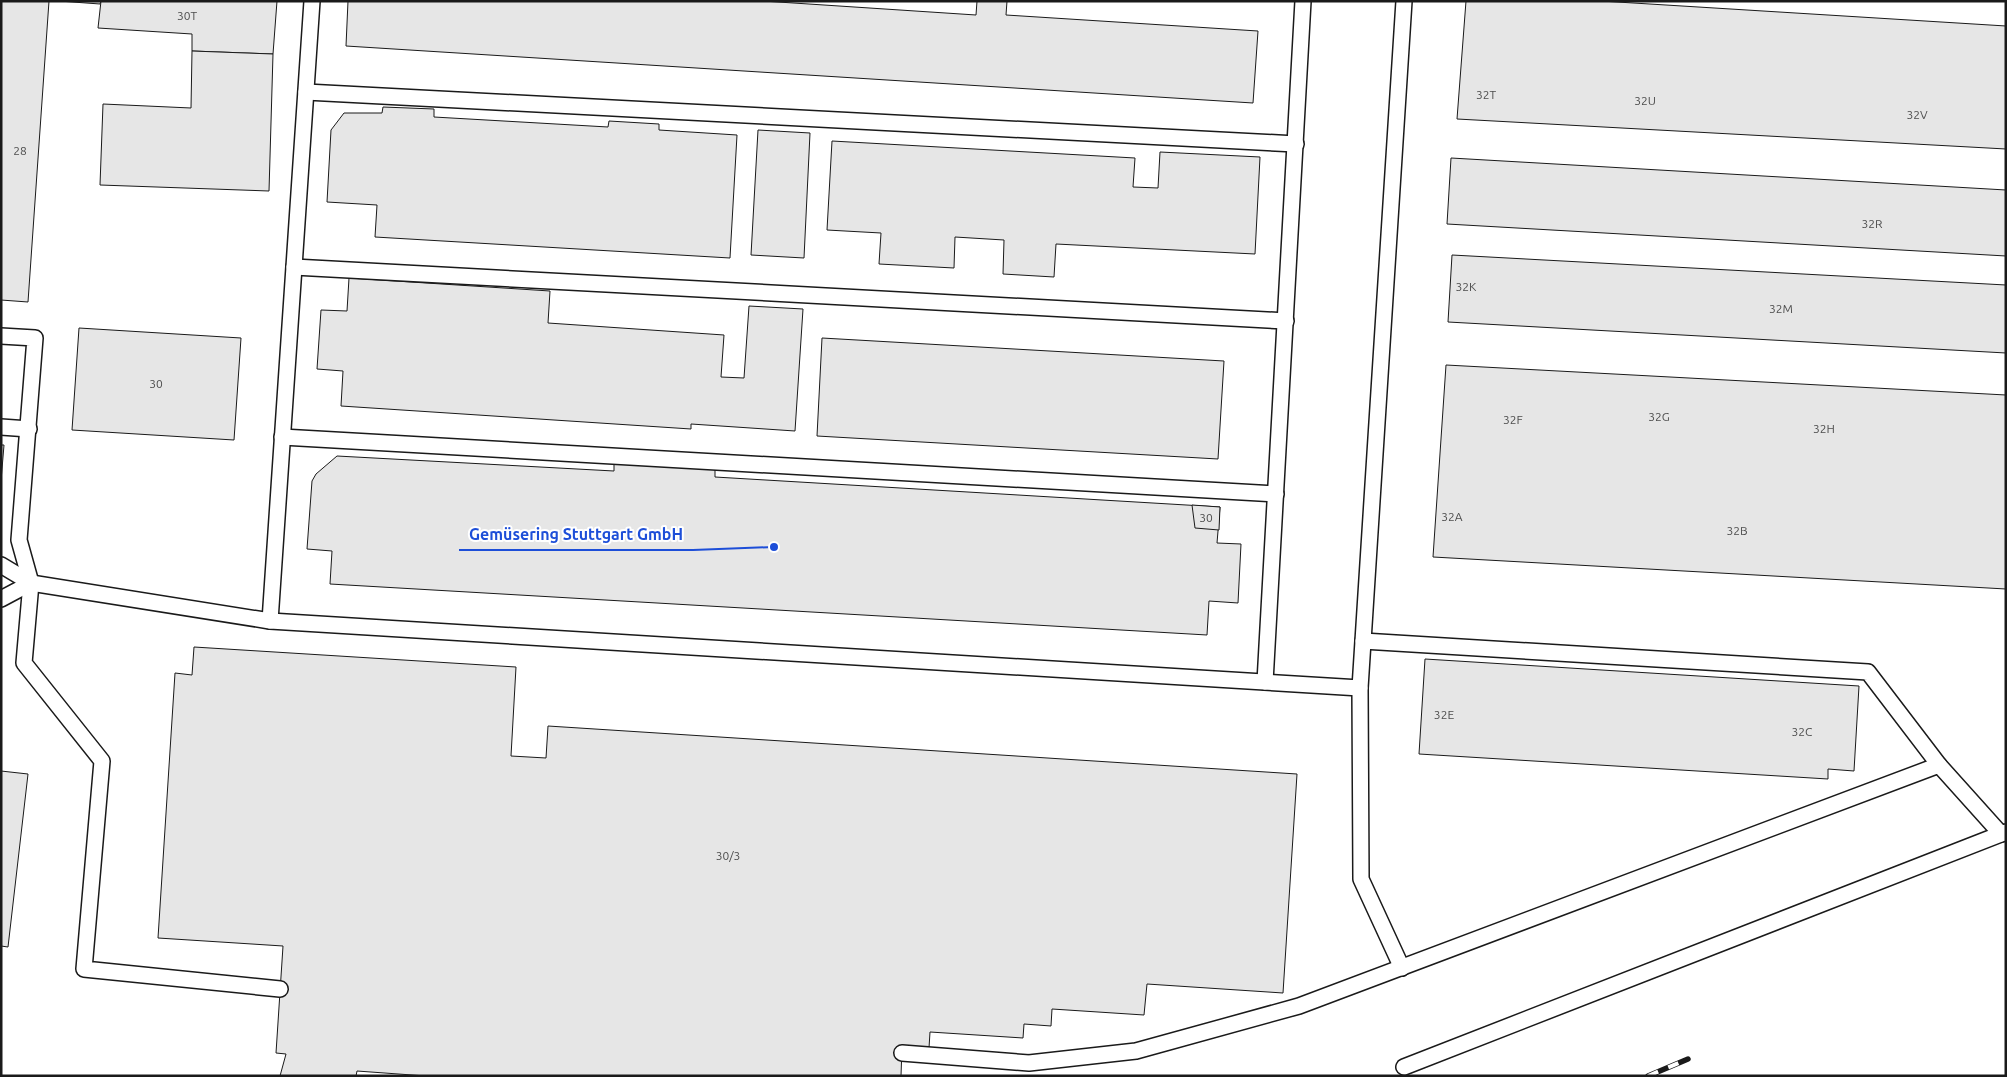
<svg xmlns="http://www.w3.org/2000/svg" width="2007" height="1077" font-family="Ubuntu,sans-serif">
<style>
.building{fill:#e6e6e6;stroke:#1a1a1a}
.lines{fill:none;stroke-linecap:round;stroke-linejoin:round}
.lane-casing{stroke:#1a1a1a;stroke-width:18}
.lane{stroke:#fff;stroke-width:15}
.rail-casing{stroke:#1a1a1a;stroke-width:5.5}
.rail{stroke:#fff;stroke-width:4;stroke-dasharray:11;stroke-linecap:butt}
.labels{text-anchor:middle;stroke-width:4;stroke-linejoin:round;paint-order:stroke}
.number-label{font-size:12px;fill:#4d4d4d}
.leader{fill:none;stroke:#1d4ed8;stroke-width:2}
.callout-dot{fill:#1d4ed8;stroke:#fff;stroke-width:2}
.callout-label{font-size:16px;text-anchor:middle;font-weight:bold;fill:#1d4ed8;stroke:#fff;stroke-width:4;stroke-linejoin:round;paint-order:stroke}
</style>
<rect width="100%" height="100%" fill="#fff"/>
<!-- building -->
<g class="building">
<polygon points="1,1 49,1 28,302 1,300"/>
<polygon points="59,1 101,1 100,4"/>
<polygon points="101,1 277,1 273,54 192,51 192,34 98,28"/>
<polygon points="348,1 763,1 976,15 977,1 1007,1 1006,15 1258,31 1253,103 346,46"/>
<polygon points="1466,1 1601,1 2006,26 2006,149 1457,119"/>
<polygon points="192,51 273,54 269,191 100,185 103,104 191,108"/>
<polygon points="383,107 434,109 434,117 608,127 609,121 659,124 659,130 737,135 730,258 375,237 377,205 327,202 331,130 344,113 382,113"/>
<polygon points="758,130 810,133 804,258 751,255"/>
<polygon points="832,141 1135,158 1133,187 1158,188 1160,152 1260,157 1255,254 1056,244 1054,277 1003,274 1004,240 955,237 954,268 879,264 881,233 827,230"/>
<polygon points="1451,158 2006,190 2006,256 1447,224"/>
<polygon points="1452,255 2006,285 2006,353 1448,322"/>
<polygon points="349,278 550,291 548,323 724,335 721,377 744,378 749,306 803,309 795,431 691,424 691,429 341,406 343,371 317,369 321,310 347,311"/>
<polygon points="79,328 241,338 234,440 72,430"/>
<polygon points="822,338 1224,361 1218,459 817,436"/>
<polygon points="1446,365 2006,395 2006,589 1433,557"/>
<polygon points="1,445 4,445 1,481"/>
<polygon points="337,456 614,471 614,463 715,468 715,477 1220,507 1217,543 1241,544 1238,603 1209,601 1207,635 330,584 332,551 307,549 312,481 316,474"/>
<polygon points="1192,505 1220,507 1219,530 1195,528"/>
<polygon points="194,647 516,667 511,756 546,758 548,726 1297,774 1283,993 1147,984 1144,1015 1052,1009 1051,1026 1024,1024 1023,1038 930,1032 929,1048 902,1047 901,1076 426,1076 357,1071 356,1076 280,1076 286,1054 276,1053 283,946 158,938 175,673 192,675"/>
<polygon points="1425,659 1859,686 1854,771 1828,769 1828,779 1419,754"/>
<polygon points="1,771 28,774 8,947 1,946"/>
</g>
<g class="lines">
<!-- lane casing -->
<g class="lane-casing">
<g id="lane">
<polyline points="306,92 1296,144"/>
<polyline points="294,267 1286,321"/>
<polyline points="1,336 35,338 19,540 31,583 24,663 102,761 84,969 280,989"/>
<polyline points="1,427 29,429"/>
<polyline points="282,437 1276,494"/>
<polyline points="1,565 31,583 270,621 1360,688"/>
<polyline points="1,599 31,583"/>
<polyline points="270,621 312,1"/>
<polyline points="1363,641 1868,672 1939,765"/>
<polyline points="1265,682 1303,1"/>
<polyline points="1402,968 1361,879 1360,688 1404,1"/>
<polyline points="902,1053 1029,1063 1136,1051 1299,1006 1939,765 2001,834"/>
<polyline points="1404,1067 2006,832"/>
</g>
</g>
<!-- lane -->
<use href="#lane" class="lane"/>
<!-- rail casing -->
<g class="rail-casing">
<polyline id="rail" points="1648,1076 1688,1059"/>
</g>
<!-- rail -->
<use href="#rail" class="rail"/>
</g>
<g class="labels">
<!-- number labels -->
<g class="number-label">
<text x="187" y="20">30T</text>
<text x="1486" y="99">32T</text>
<text x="1645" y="105">32U</text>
<text x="1917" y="119">32V</text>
<text x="20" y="155">28</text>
<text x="1872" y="228">32R</text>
<text x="1466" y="291">32K</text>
<text x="1781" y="313">32M</text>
<text x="156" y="388">30</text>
<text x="1659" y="421">32G</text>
<text x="1513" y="424">32F</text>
<text x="1824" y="433">32H</text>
<text x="1452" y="521">32A</text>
<text x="1206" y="522">30</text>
<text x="1737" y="535">32B</text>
<text x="1444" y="719">32E</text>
<text x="1802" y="736">32C</text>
<text x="728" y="860">30/3</text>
</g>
</g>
<!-- callouts -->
<path class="leader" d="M774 547L693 550H459"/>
<circle class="callout-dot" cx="774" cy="547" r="5"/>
<g class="callout-label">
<text x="576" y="540">Gemüsering Stuttgart GmbH</text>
</g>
<!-- border -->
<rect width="2007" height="1077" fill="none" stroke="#1a1a1a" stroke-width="5"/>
</svg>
